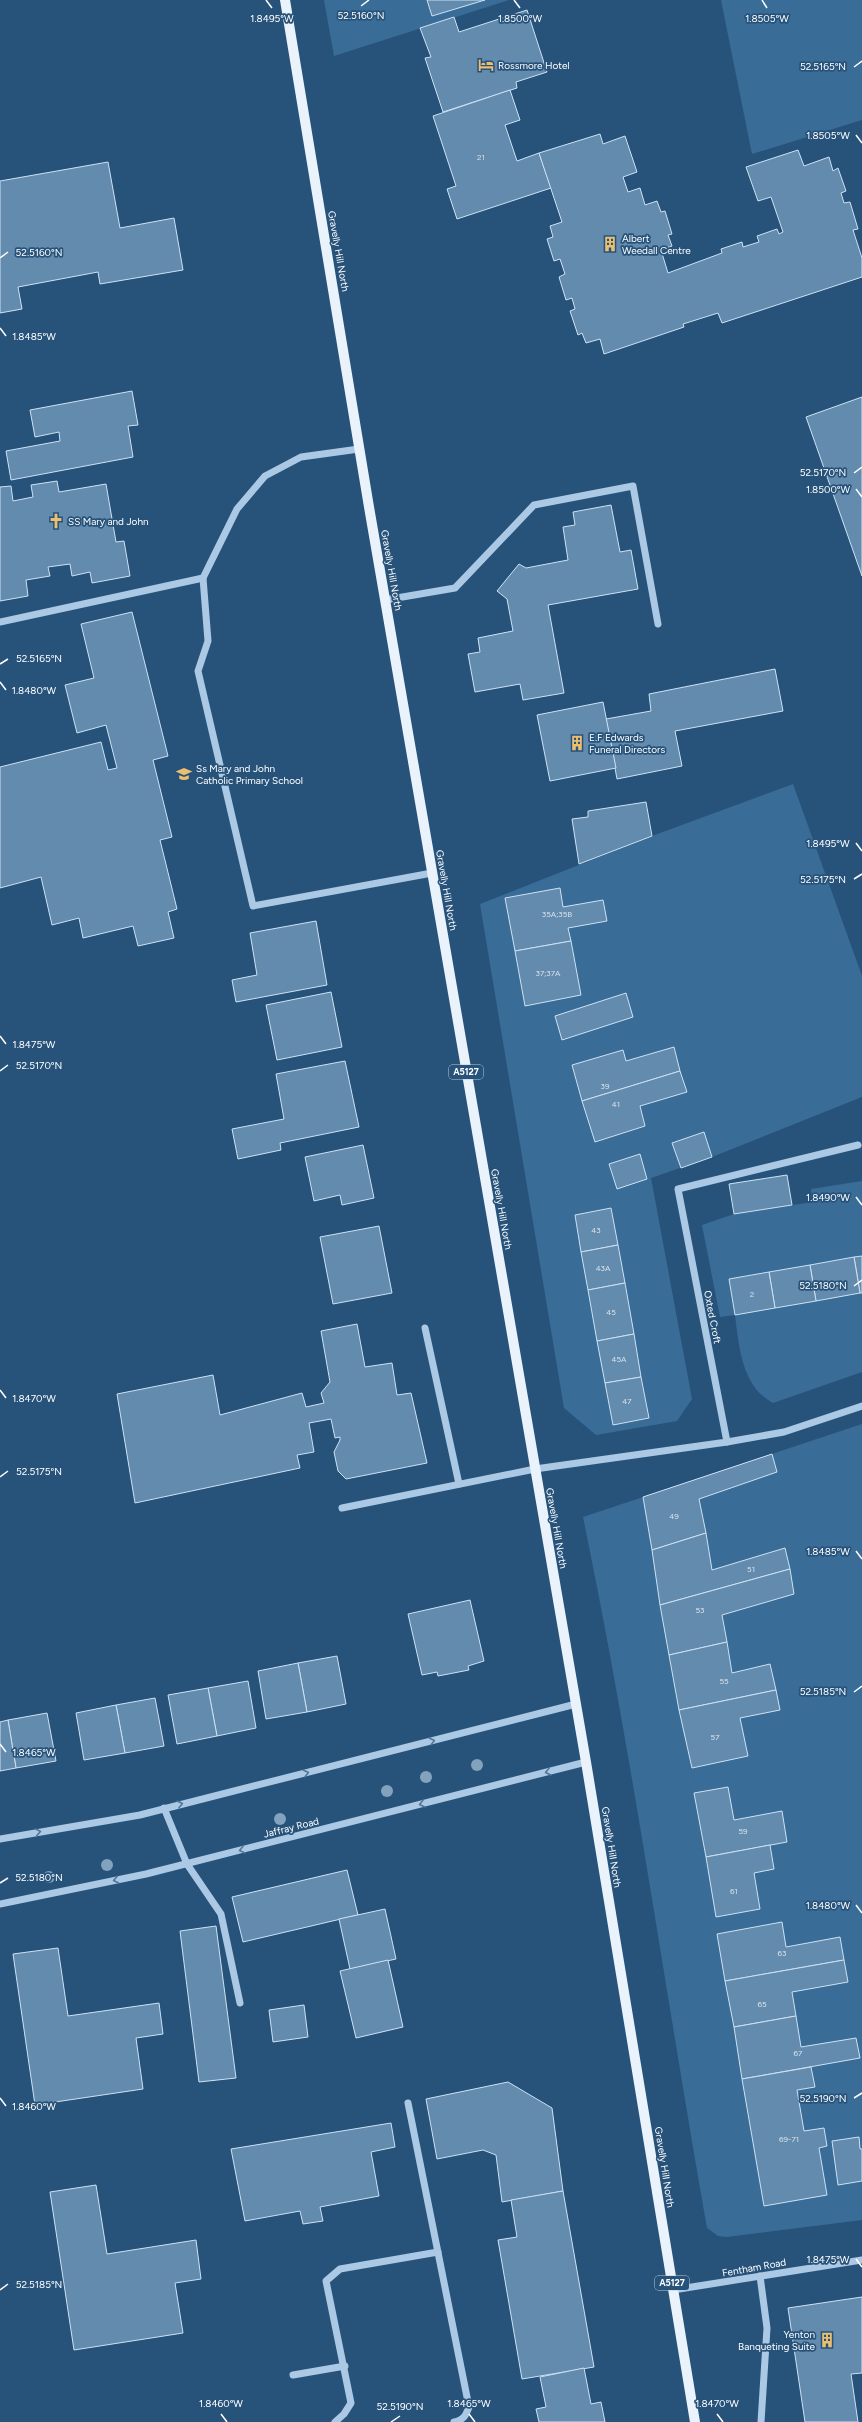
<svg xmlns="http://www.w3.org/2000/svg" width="862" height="2422" font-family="Figtree,sans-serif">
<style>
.green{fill:#3a6c98}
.building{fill:#638bae;stroke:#cde2f3}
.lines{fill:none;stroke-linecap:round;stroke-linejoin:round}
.minor{stroke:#abc9e4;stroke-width:7}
.major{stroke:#eaf3fc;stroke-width:10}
.tree{fill:#82a2bd}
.oneway{stroke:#4f769a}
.ticks{fill:none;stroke:#fff;stroke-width:1.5}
.labels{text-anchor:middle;stroke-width:3.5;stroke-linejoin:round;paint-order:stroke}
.number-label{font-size:8px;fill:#d8e2eb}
.shield{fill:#27537b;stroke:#becbd7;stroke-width:1}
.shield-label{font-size:9px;font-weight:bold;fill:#fff}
.poi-label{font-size:10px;fill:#fff;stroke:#27537b;text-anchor:start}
.street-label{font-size:10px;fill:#fff;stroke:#27537b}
.ticks-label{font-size:10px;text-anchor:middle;fill:#fff;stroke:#27537b;stroke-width:3.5;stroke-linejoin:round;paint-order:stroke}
</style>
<rect width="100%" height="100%" fill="#27537b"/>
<!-- green -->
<g class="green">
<polygon points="324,0 509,0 334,56"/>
<polygon points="721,0 862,0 862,120 752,154"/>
<polygon points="793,784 862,976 862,1097 712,1157 651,1178 692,1399 677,1421 596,1435 564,1408 480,904 652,836"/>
<path d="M862 1181V1372L773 1403C742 1387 739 1347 735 1315L720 1317 702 1225 734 1214 813 1202 811 1189Z"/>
<path d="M862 1424V2220L727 2237 718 2236 707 2228C665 1991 632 1753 583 1517Z"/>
</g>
<!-- building -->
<g class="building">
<polygon points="427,0 485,0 432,16"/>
<polygon points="527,10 547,72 516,82 517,88 443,112 425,58 431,57 420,28 454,17 459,32"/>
<polygon points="510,90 520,120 505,125 517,161 539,153 551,188 457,219 447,189 456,186 433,116"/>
<polygon points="600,134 603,144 625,136 637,172 623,177 628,192 640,188 645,205 657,201 661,212 665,211 672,234 668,235 672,246 661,250 668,273 722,253 721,249 742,242 743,247 759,242 757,236 777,229 779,234 783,232 771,197 758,201 746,167 798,150 804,166 829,157 833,171 838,168 846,191 841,193 844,203 850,202 858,229 853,230 862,258 862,277 722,323 718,313 683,324 684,327 604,354 600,339 586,343 582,333 578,335 570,311 575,309 572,298 566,300 559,277 565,274 560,259 554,261 547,239 553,237 550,226 562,222 539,153"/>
<polygon points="108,162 120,228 174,218 183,270 100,284 98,272 18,287 22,309 0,313 0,181"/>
<polygon points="132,391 138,425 128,426 133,457 11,480 6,451 60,441 59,432 35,437 30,410"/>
<polygon points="862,397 862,576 806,417"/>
<polygon points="57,481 59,492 106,484 116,542 124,541 130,576 92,583 90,572 72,576 70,564 48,567 50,576 26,580 28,596 0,601 0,487 11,486 13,501 33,497 31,485"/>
<polygon points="611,505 620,552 631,550 638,589 548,605 564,693 523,700 520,684 475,692 468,654 480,652 478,638 513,631 507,599 497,591 519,564 526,568 568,560 563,527 575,525 573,512"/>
<polygon points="132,612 168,756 153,760 172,837 160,840 177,909 168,912 174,938 138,946 133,926 83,938 79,918 52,925 41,877 0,888 0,767 101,742 108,770 117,768 106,725 77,733 65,685 94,678 81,624"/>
<polygon points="775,669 783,711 675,731 682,766 617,779 606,719 651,711 649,694"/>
<polygon points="603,702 616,768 550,781 537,715"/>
<polygon points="646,802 652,836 579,864 572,819 588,817 588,811"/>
<polygon points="560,888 563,907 603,900 607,921 568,928 571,941 515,951 505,898"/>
<polygon points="316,921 327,985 236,1002 232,980 257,975 250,933"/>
<polygon points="571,941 581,995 525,1006 515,951"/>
<polygon points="331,992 342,1047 277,1060 266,1005"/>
<polygon points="626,993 633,1017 562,1040 555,1016"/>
<polygon points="674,1047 680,1071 582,1101 572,1065 623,1050 626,1061"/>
<polygon points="345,1061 359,1127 280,1143 281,1150 238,1159 232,1129 284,1119 276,1074"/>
<polygon points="680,1071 687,1092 640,1106 645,1126 595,1142 582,1101"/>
<polygon points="704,1132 712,1157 681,1168 672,1143"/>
<polygon points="363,1145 374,1198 342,1205 340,1195 314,1201 305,1157"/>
<polygon points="640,1154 647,1179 617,1189 609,1164"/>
<polygon points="787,1175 792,1205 734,1214 729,1184"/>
<polygon points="611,1208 618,1245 581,1252 575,1215"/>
<polygon points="379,1226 392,1293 333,1304 320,1237"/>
<polygon points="618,1245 625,1283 588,1290 581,1252"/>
<polygon points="862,1256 862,1293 860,1293 854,1257"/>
<polygon points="854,1257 860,1293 816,1301 810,1265"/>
<polygon points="810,1265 816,1301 775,1308 769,1272"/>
<polygon points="769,1272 775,1308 735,1315 729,1279"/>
<polygon points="625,1283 634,1334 597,1341 588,1290"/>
<polygon points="357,1324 365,1367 392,1363 397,1395 411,1393 427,1463 346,1479 338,1471 334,1452 340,1440 340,1437 335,1438 331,1419 309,1423 314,1452 297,1455 300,1468 135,1503 117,1394 213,1375 220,1415 302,1393 306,1407 324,1403 321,1393 330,1382 321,1331"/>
<polygon points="634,1334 641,1377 605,1383 597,1341"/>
<polygon points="641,1377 649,1418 613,1425 605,1383"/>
<polygon points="772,1454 777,1472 699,1499 706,1533 652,1550 643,1497"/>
<polygon points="706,1533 712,1570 785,1548 790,1569 660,1605 652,1550"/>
<polygon points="790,1569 794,1594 722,1615 727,1642 669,1655 660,1605"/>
<polygon points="470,1600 484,1661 468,1666 469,1670 438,1676 437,1672 422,1675 408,1614"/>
<polygon points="727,1642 732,1673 770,1664 776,1690 679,1710 669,1655"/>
<polygon points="337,1656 346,1704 307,1712 298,1663"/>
<polygon points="298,1663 307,1712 266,1719 258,1671"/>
<polygon points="248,1681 256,1728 217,1736 208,1688"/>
<polygon points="208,1688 217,1736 177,1744 168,1695"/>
<polygon points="776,1690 780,1710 740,1718 748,1756 692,1768 679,1710"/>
<polygon points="155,1698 164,1746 125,1753 116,1705"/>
<polygon points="116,1705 125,1753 84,1760 76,1713"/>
<polygon points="47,1713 56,1761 16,1768 8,1720"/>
<polygon points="8,1720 16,1768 0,1771 0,1722"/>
<polygon points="728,1787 734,1820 782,1811 787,1842 706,1857 694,1793"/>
<polygon points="770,1845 774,1869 754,1873 760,1909 716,1917 706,1857"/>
<polygon points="347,1870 358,1915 243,1942 232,1897"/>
<polygon points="385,1909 396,1959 350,1969 339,1919"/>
<polygon points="782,1922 786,1947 840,1937 844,1960 725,1981 717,1934"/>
<polygon points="216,1926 236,2078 199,2082 180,1931"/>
<polygon points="58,1948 68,2016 159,2003 163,2034 136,2038 143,2089 35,2105 13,1954"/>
<polygon points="388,1960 403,2027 356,2038 340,1971"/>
<polygon points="844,1960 848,1982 792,1992 796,2016 734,2027 725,1981"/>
<polygon points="304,2005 308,2037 273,2042 269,2010"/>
<polygon points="796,2016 801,2047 856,2038 860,2058 742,2079 734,2027"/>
<polygon points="811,2067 815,2087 797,2090 804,2131 824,2128 827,2146 819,2148 827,2195 764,2206 742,2079"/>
<polygon points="508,2082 552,2108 563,2191 502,2202 496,2155 483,2150 437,2159 426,2099"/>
<polygon points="391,2123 395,2147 371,2152 379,2196 320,2207 323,2221 303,2224 300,2211 245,2221 231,2149"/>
<polygon points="859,2137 860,2149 862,2149 862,2181 838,2185 832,2141"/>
<polygon points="96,2185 107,2254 196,2240 201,2279 175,2283 183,2333 74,2350 50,2192"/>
<polygon points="563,2191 594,2367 522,2379 498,2240 517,2237 511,2200"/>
<polygon points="862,2297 862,2373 851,2374 858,2422 805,2422 788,2308"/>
<polygon points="584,2368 591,2404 601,2402 605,2422 539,2422 536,2409 546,2407 540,2377"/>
</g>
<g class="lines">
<!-- minor -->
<g class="minor">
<polyline points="359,449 301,457 265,476 237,509 203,578 208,641 198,671 253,906 432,873"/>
<polyline points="385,600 455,588 534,505 633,486 658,624"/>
<polyline points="0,622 203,578"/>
<polyline points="425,1328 459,1484"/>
<polyline points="727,1442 784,1432 862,1406"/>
<polyline points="342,1508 535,1469 727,1442 678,1189 858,1145"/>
<polyline points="164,1808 187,1864 221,1914 240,2003"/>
<polyline points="0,1839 140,1815 576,1704"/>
<polyline points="0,1904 146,1874 586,1762"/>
<path d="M408 2103 469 2407C466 2415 464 2420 454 2422"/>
<polyline points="760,2276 767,2328 761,2422"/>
<polyline points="673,2290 862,2260"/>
<polyline points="293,2375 345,2366"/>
<polyline points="335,2422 344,2414 351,2403 326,2281 340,2269 438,2252"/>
</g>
<!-- major -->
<polyline class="major" points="285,0 369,507 586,1762 695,2422"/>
</g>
<!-- trees -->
<g class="tree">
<circle cx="477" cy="1765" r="6"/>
<circle cx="426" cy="1777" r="6"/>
<circle cx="387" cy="1791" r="6"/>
<circle cx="280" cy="1819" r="6"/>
<circle cx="107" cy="1865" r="6"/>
<circle cx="49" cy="1877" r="6"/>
</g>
<!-- one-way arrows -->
<defs><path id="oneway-chevron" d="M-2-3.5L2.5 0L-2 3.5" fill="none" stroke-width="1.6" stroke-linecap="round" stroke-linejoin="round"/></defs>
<g class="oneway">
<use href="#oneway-chevron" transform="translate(432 1741) rotate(-14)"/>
<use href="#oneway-chevron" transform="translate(548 1772) rotate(166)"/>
<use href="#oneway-chevron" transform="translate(306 1773) rotate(-14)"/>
<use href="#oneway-chevron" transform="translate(180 1804) rotate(-14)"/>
<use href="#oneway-chevron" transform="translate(422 1804) rotate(166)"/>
<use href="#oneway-chevron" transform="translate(38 1832) rotate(-10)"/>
<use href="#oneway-chevron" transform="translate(242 1850) rotate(166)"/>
<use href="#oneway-chevron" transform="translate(116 1880) rotate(168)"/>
</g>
<!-- ticks -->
<path class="ticks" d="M266 0 272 8M514 0 520 8M762 0 767 8M361 6 369 0M854 67 862 61M856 135 862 143M0 258 8 252M0 328 6 336M854 473 862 467M856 489 862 497M0 664 8 659M0 682 6 690M856 843 862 851M854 879 862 874M0 1036 6 1044M0 1071 8 1065M856 1197 862 1205M854 1286 862 1280M0 1390 6 1398M0 1477 8 1471M856 1551 862 1559M854 1692 862 1686M0 1744 6 1752M0 1883 8 1878M856 1905 862 1913M0 2098 6 2106M854 2098 862 2093M856 2259 862 2267M0 2290 8 2284M221 2414 227 2422M469 2414 475 2422M717 2414 723 2422M391 2422 400 2416"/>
<!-- icons -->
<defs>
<g id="hotel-bare" transform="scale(1.2)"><path d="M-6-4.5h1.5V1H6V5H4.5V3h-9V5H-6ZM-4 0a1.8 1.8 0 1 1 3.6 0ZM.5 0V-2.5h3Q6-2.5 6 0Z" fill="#ecbe70" stroke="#27537b" stroke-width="2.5" paint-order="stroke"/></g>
<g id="building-bare" transform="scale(1.2)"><path d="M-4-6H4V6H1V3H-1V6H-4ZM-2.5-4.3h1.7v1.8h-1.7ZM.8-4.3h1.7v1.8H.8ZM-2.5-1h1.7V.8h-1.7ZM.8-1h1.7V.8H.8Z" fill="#ecbe70" stroke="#27537b" stroke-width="2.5" paint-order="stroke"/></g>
<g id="church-bare" transform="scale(1.2)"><path d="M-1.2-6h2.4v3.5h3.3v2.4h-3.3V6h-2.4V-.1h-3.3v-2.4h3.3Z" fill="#ecbe70" stroke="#27537b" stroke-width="2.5" paint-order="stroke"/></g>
<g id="school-bare" transform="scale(1.2)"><path d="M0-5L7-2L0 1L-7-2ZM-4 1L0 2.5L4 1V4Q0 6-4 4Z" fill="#ecbe70" stroke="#27537b" stroke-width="2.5" paint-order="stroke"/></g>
</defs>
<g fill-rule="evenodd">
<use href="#hotel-bare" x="486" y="65"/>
<use href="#building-bare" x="610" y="244"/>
<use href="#church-bare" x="56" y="521"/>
<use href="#building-bare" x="577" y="743"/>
<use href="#school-bare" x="184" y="774"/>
<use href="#building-bare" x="827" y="2340"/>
</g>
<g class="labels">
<!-- number labels -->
<g class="number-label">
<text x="481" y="160">21</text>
<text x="557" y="917">35A;35B</text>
<text x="548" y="976">37;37A</text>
<text x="605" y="1089">39</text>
<text x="616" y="1107">41</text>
<text x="596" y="1233">43</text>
<text x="603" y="1271">43A</text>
<text x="752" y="1297">2</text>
<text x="611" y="1315">45</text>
<text x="619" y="1362">45A</text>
<text x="627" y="1404">47</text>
<text x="674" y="1519">49</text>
<text x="751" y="1572">51</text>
<text x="700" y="1613">53</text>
<text x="724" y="1684">55</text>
<text x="715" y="1740">57</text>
<text x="743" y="1834">59</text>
<text x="734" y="1894">61</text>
<text x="782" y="1956">63</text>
<text x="762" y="2007">65</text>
<text x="798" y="2056">67</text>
<text x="789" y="2142">69-71</text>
</g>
<!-- shield labels -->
<g class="shield">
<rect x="449" y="1065" width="34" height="14" rx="3"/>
<rect x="655" y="2276" width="34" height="14" rx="3"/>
</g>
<g class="shield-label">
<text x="466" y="1075">A5127</text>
<text x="672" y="2286">A5127</text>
</g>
<!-- poi labels -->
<g class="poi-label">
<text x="498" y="69">Rossmore Hotel</text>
<text x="622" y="242">Albert<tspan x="622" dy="12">Weedall Centre</tspan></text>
<text x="68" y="525">SS Mary and John</text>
<text x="589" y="741">E.F Edwards<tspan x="589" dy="12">Funeral Directors</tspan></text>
<text x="196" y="772">Ss Mary and John<tspan x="196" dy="12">Catholic Primary School</tspan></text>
<text x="815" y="2338" text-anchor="end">Yenton<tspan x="815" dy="12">Banqueting Suite</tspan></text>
</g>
<!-- street labels -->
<g class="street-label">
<text transform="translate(339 251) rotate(80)" y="4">Gravelly Hill North</text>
<text transform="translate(392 570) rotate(80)" y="4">Gravelly Hill North</text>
<text transform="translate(447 890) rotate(80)" y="4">Gravelly Hill North</text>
<text transform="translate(502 1209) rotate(80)" y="4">Gravelly Hill North</text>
<text transform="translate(713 1317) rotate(79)" y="4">Oxted Croft</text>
<text transform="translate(557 1528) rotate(80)" y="4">Gravelly Hill North</text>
<text transform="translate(291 1827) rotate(-14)" y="4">Jaffray Road</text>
<text transform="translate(612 1847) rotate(81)" y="4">Gravelly Hill North</text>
<text transform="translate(665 2167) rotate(81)" y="4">Gravelly Hill North</text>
<text transform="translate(754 2267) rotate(-10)" y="4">Fentham Road</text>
</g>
</g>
<g class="ticks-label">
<text x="361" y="19">52.5160°N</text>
<text x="272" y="22">1.8495°W</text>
<text x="520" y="22">1.8500°W</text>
<text x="767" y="22">1.8505°W</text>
<text x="823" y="70">52.5165°N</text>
<text x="828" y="139">1.8505°W</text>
<text x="39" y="256">52.5160°N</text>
<text x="34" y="340">1.8485°W</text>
<text x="823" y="476">52.5170°N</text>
<text x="828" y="493">1.8500°W</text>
<text x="39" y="662">52.5165°N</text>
<text x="34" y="694">1.8480°W</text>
<text x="828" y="847">1.8495°W</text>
<text x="823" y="883">52.5175°N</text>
<text x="34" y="1048">1.8475°W</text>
<text x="39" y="1069">52.5170°N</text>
<text x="828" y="1201">1.8490°W</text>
<text x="823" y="1289">52.5180°N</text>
<text x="34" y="1402">1.8470°W</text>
<text x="39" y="1475">52.5175°N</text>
<text x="828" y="1555">1.8485°W</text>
<text x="823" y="1695">52.5185°N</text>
<text x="34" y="1756">1.8465°W</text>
<text x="39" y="1881">52.5180°N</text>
<text x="828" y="1909">1.8480°W</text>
<text x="823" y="2102">52.5190°N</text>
<text x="34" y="2110">1.8460°W</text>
<text x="828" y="2263">1.8475°W</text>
<text x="39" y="2288">52.5185°N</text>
<text x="221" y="2407">1.8460°W</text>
<text x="469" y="2407">1.8465°W</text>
<text x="717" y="2407">1.8470°W</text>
<text x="400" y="2410">52.5190°N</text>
</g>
</svg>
